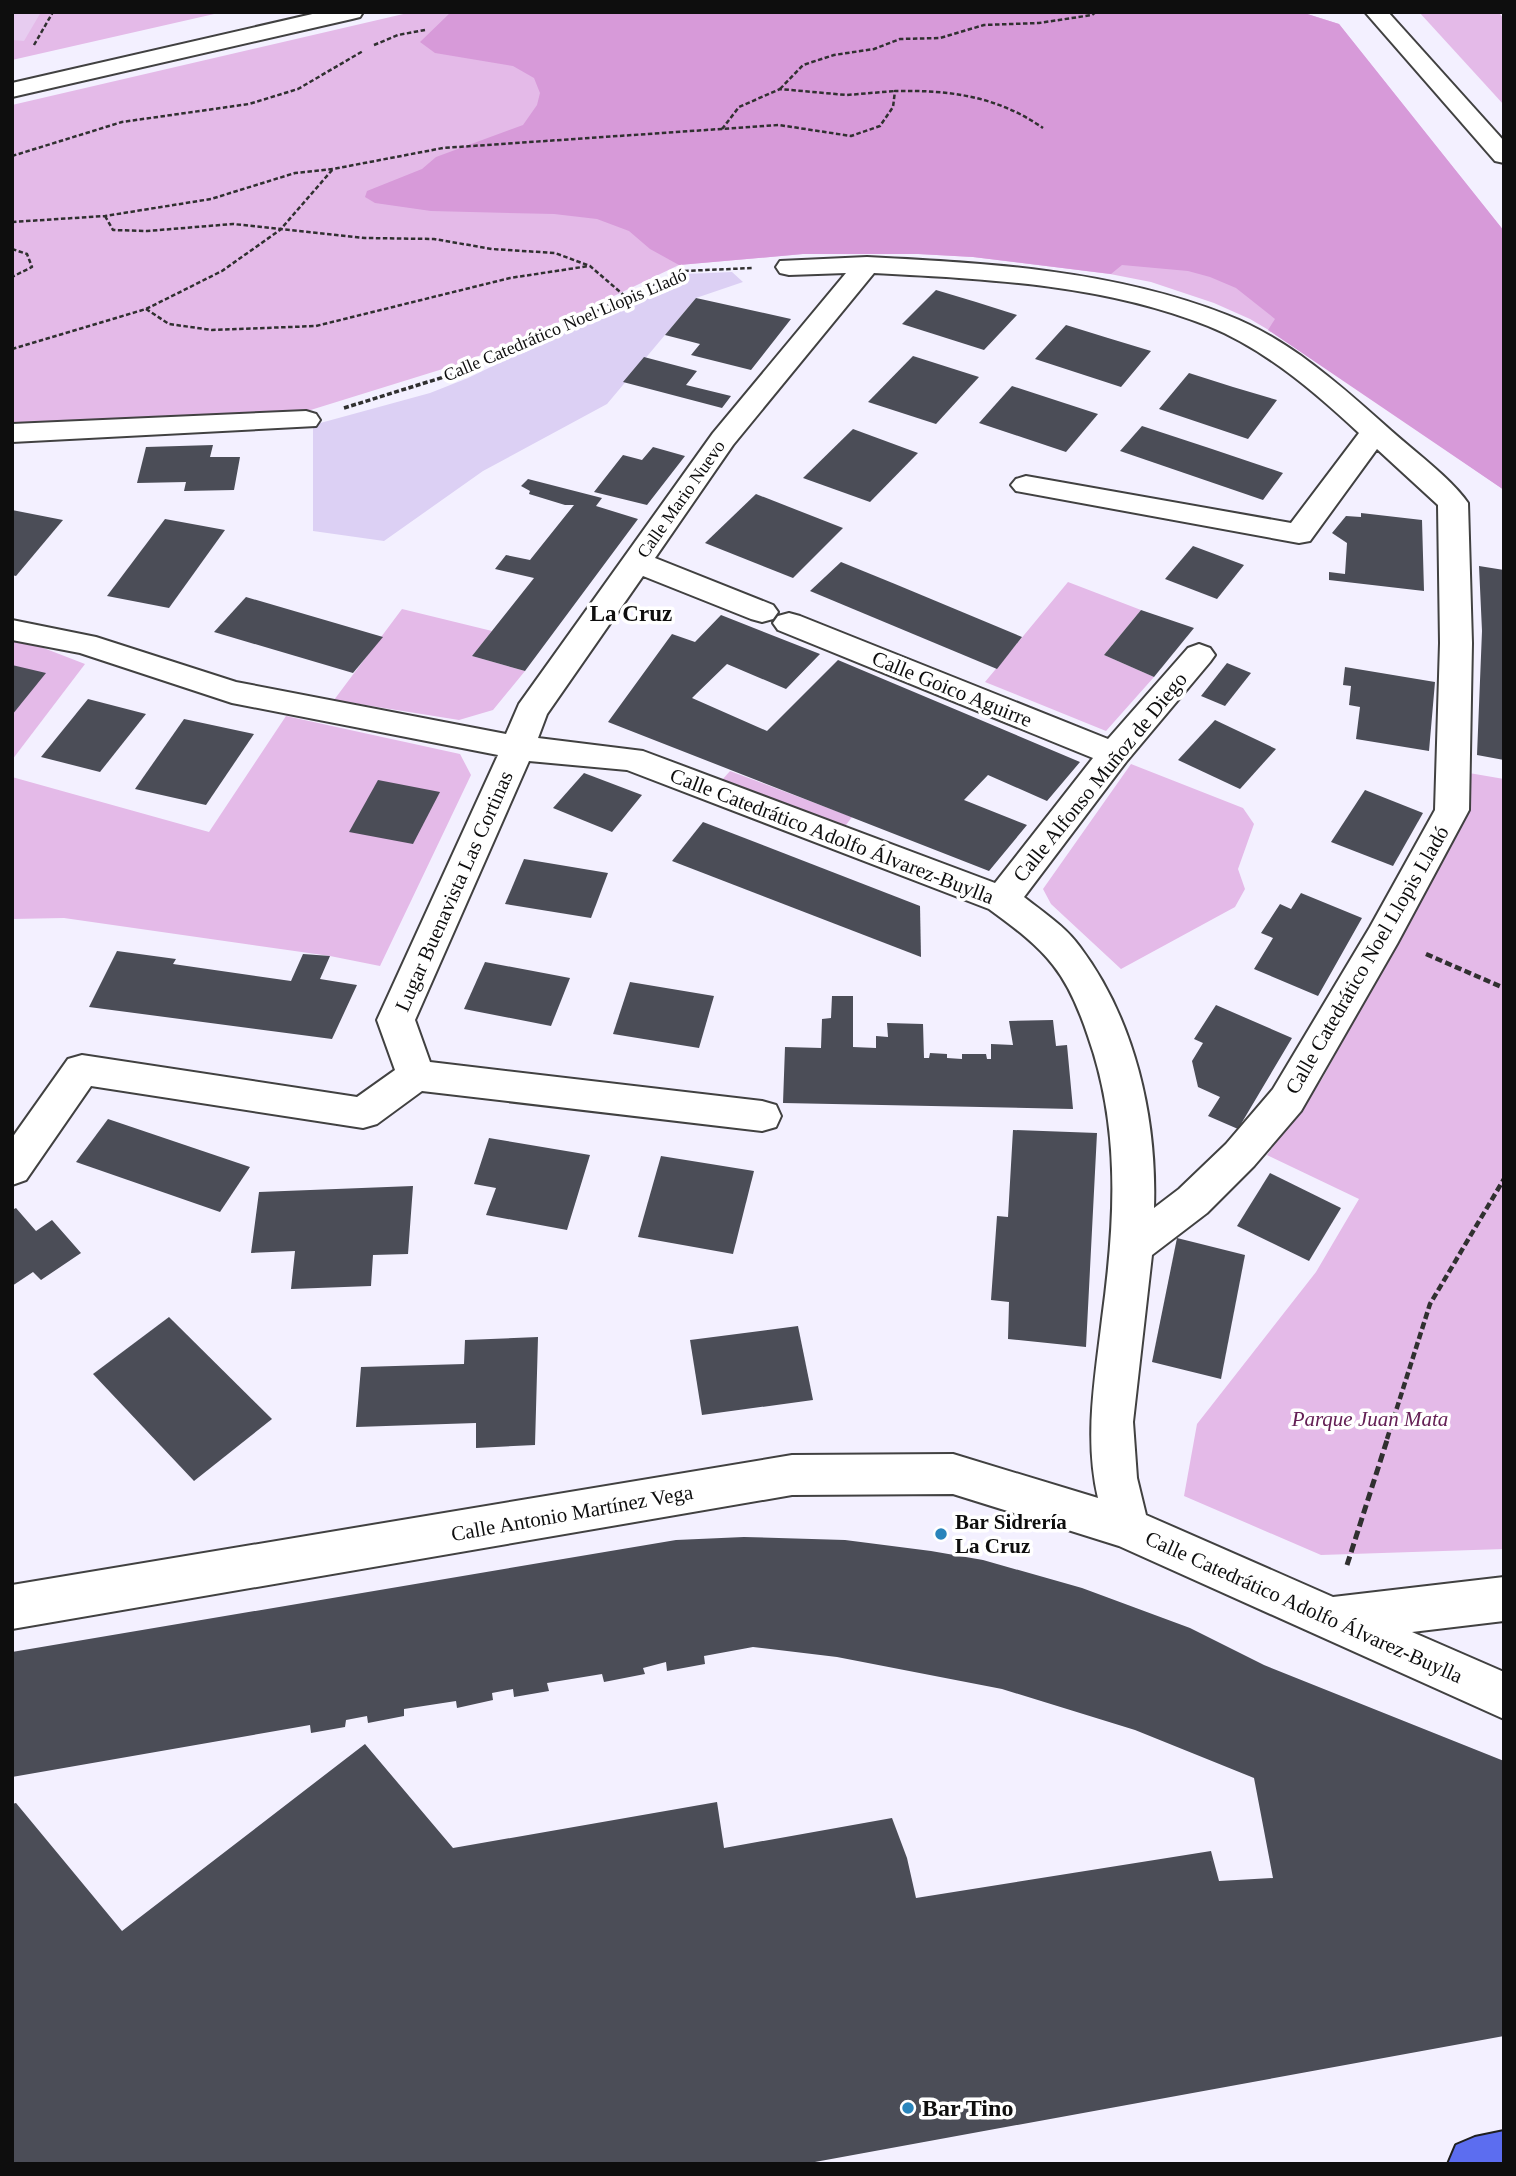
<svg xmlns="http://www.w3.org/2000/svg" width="1516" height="2176" font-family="Georgia,serif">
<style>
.farmland{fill:#dcd0f4}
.green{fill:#e4bae8}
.forest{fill:#d79ad9}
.pitch{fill:#e7ccf0}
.building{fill:#4b4d57}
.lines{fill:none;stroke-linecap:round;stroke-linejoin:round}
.minor-casing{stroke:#414141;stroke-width:4}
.highway-casing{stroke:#1f1f1f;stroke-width:4}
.path-far3{stroke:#303030;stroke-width:2.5;stroke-dasharray:4.5 2.5;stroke-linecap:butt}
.path-far2{stroke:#303030;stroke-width:3.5;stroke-dasharray:5 2.5;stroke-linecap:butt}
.path-far1{stroke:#303030;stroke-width:4.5;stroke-dasharray:7 3.5;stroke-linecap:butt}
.path{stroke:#303030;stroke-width:5;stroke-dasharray:9 4.5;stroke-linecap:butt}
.minor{fill:#fff;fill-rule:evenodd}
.highway{fill:#5c6df0;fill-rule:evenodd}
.poi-dot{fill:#2984bb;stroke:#fff;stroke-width:2.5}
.labels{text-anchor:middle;stroke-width:7;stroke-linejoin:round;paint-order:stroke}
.far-street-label{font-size:18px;fill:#0e0e0e;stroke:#fff}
.street-label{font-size:21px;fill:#0e0e0e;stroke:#fff}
.park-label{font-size:21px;font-style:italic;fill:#642055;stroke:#fff}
.poi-label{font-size:21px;font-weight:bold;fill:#0e0e0e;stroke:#fff;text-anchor:start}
.neighbourhood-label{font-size:23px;font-weight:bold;fill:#0e0e0e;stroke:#fff}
.near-poi-label{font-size:24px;font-weight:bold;fill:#0e0e0e;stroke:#fff;text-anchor:start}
</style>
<rect width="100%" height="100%" fill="#f3f0ff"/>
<!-- farmland -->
<polygon class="farmland" points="732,272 743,282 696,298 607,404 483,471 384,541 313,531 313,425 430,393 468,378 685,274"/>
<!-- green -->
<g class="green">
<polygon points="12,12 223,12 12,60"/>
<polygon points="412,12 1301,12 1339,24 1504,231 1504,490 1299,348 1250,319 1214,303 1151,282 1110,274 973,257 918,254 803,254 679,265 553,325 462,363 301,413 12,425 12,105"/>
<polygon points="1419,12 1499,12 1504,20 1504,105"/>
<polygon points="1068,582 1141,610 1104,655 1154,677 1106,731 985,682"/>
<polygon points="402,609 492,631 472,656 525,671 493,710 459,720 334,700"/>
<polygon points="12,641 41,647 85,664 12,760"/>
<polygon points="286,716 460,754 471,775 380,966 330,956 64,918 12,919 12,777 209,832"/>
<polygon points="1131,764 1243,808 1254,824 1238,869 1245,889 1235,907 1121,969 1051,904 1043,889"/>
<polygon points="730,771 852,817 843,829 722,780"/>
<polygon points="1469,773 1504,779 1504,1549 1321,1555 1184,1496 1197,1424 1316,1272 1359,1199 1267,1155 1322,1079 1465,818"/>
</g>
<!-- forest -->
<polygon class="forest" points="451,12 1301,12 1339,24 1504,231 1504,490 1268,330 1275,319 1236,288 1210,277 1188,271 1122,265 1111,274 973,257 918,254 803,254 679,265 650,249 629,231 597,219 554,214 431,211 375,203 365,197 367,191 422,169 436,157 523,125 537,105 540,93 534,78 513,66 435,53 420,42"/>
<!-- pitch -->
<polygon class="pitch" points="12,12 41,12 24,41 12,40"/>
<!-- building -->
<g class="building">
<polygon points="936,290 976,302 1017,315 984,350 902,324"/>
<polygon points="696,298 791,319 751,370 691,355 700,344 665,335"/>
<polygon points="1066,325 1108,338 1151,351 1121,387 1035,359"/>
<polygon points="913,356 979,377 936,424 868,402"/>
<polygon points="644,357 697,371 686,385 731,396 722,408 623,382"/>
<polygon points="1189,373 1233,387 1277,400 1248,439 1159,409"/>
<polygon points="1012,386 1098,414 1066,452 979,423"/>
<polygon points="1142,426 1212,449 1283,473 1263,500 1120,451"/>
<polygon points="853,429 918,453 870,502 803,478"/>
<polygon points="213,445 210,457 240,457 234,490 184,491 186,482 137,483 146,447"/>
<polygon points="653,447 685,456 647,505 594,492 623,455 642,460"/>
<polygon points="528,479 602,498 596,506 638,519 525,671 472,656 534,578 495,569 506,555 530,560 574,505 565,505 529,494 530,491 521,486"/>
<polygon points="756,494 843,528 793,578 705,543"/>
<polygon points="12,510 63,520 16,576 12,575"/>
<polygon points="1361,513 1422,520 1424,591 1329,580 1329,572 1345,574 1347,543 1332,533 1346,516 1361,517"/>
<polygon points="165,519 225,530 169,608 107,596"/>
<polygon points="1193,546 1244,565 1217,599 1165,579"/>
<polygon points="841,562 895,584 1022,637 997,669 810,591"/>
<polygon points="1479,566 1504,570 1504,760 1477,755 1482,631"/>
<polygon points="246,597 383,637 353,673 214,632"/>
<polygon points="1141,610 1194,628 1154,677 1104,655"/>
<polygon points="721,615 820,654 786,689 727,664 692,698 767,731 838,660 1080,762 1047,801 988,775 964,800 1027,825 989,871 608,722 672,634 695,642"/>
<polygon points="1227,663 1251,673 1225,706 1201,696"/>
<polygon points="12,665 46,673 12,715"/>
<polygon points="1345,667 1435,682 1429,751 1356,739 1360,707 1349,705 1351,686 1343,685"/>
<polygon points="88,699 146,714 100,772 41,757"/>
<polygon points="184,719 254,734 206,805 135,789"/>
<polygon points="1215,720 1276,749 1240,789 1178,760"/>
<polygon points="584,773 642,795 612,832 553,808"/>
<polygon points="378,780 440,792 413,844 349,832"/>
<polygon points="1365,790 1423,813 1393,866 1331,842"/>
<polygon points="703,822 920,906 921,957 672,861"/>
<polygon points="524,859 608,873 591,918 505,904"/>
<polygon points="1301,893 1362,918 1318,996 1254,969 1273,938 1261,933 1280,904 1291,909"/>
<polygon points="117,951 176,959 173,964 291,981 303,954 330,956 320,979 357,985 332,1039 89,1007"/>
<polygon points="485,962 570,978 551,1026 464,1009"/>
<polygon points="630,982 714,996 699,1048 613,1034"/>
<polygon points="832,996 853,996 853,1047 876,1048 876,1036 888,1037 887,1023 923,1024 924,1058 929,1058 930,1053 947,1054 947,1058 962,1059 962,1054 986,1054 987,1059 991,1059 991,1044 1013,1045 1009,1021 1053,1020 1056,1046 1067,1045 1073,1109 783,1103 785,1047 821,1048 822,1019 831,1018"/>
<polygon points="1216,1005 1292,1038 1238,1129 1208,1116 1220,1097 1198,1087 1192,1061 1203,1043 1194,1039"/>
<polygon points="108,1119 250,1167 220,1212 76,1162"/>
<polygon points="1013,1130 1097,1133 1086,1347 1008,1339 1009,1302 991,1300 997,1216 1008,1217"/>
<polygon points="489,1138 590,1155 567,1230 486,1215 496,1188 474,1184"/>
<polygon points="661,1156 754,1171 733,1254 638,1237"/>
<polygon points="1270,1173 1341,1208 1309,1261 1237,1226"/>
<polygon points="413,1186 408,1254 373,1255 371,1286 291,1289 295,1251 251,1253 259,1192"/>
<polygon points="16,1208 36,1231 52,1220 81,1253 41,1280 33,1272 12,1286 12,1210"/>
<polygon points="1177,1238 1245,1255 1221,1379 1152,1362"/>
<polygon points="169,1317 272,1419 194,1481 93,1374"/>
<polygon points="798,1326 813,1400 702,1415 690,1340"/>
<polygon points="538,1337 535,1445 476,1448 476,1423 356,1427 361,1367 464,1364 465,1340"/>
<polygon points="744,1537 845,1540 931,1551 983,1560 1082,1588 1190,1628 1264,1665 1504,1761 1504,2036 804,2164 12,2164 12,1804 16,1803 122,1931 365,1744 453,1848 717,1802 724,1848 892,1818 907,1858 916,1898 1211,1851 1219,1881 1273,1878 1254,1778 1135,1730 1002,1689 837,1657 753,1647 704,1656 705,1664 667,1671 666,1662 643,1668 645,1674 604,1682 602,1674 547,1683 549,1691 514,1697 513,1689 492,1693 493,1700 457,1708 456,1701 404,1709 404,1716 368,1723 367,1716 346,1720 345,1727 311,1733 310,1725 12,1777 12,1652 676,1540"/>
</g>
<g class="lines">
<!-- minor casing -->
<g class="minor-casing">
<g id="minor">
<polygon points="321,12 363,12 360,17 352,19 12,97 12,83"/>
<polygon points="1365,12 1388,12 1504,141 1504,163 1495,161"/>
<path d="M867 257C989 263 1112 270 1227 315 1287 338 1339 384 1387 427 1410 448 1451 478 1468 503L1472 643 1469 810 1397 944 1301 1111 1254 1166 1207 1213 1152 1255 1133 1422 1137 1478 1146 1515 1333 1597 1504 1577V1621L1412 1632 1504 1672V1719L1119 1546 953 1494 792 1495 12 1629V1585L792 1455 953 1454 1098 1498C1084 1438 1095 1379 1102 1319 1115 1223 1121 1129 1088 1036 1080 1012 1069 985 1053 965 1036 943 1012 926 989 909L627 770 529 761 415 1020 430 1062 762 1101 776 1105 781 1116 776 1127 762 1131 422 1091 377 1124 363 1128 91 1086 26 1180 12 1185V1138L68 1059 82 1055 357 1097 395 1070 377 1020 498 755 232 703 80 653 12 640V620L96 637 236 682 506 734 519 704 713 433 846 273 789 275 780 273 776 267 780 261ZM874 273C987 279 1102 284 1208 326 1265 349 1315 392 1359 433L1291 523 1026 476 1016 479 1011 485 1016 491 1299 543 1310 541 1377 449 1438 505 1440 643 1435 810 1370 927 1273 1089 1226 1144 1179 1189 1154 1208C1157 1118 1135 1020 1080 947 1066 927 1043 912 1024 897L1126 762 1210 662 1215 655 1210 648 1199 644 1188 648 1108 739 800 616 789 613 778 616 773 623 778 630 1093 758 995 883 643 751 538 738 547 714 643 576 751 619 762 622 773 619 778 612 773 605 655 558 733 445Z"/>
<polygon points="306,411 316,414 320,420 316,426 12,442 12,424"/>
</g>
</g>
<!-- highway casing -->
<g class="highway-casing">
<polygon id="highway" points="1504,2131 1504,2164 1448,2164 1456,2145 1475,2137"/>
</g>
<!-- path-far3 -->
<g class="path-far3">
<polyline points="34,45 53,12"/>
<polyline points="374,45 398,35 425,30"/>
<polyline points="780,89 803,65 834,55 874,49 900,39 940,38 984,25 1039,23 1092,15 1096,12"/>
<polyline points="722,129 739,107 780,89 847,95 895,91"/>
<polyline points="12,156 122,122 249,104 298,89 363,51"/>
<polyline points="105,216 113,230 147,231 233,224 365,238 434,239 492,249 555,253 590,266 626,297"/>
<path d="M12 222 105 216 211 199 295 173 333 169 443 148 779 125 851 136 880 126 893 107 895 91C950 90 997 96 1043 128"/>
<polyline points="12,249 27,254 32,267 12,277"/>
<polyline points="146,309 169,324 212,330 316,326 510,278 589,266"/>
<polyline points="12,349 146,309 222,271 280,230 333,169"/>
<polyline points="441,378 472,368 683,271 753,268"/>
</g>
<!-- path-far2 -->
<polyline class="path-far2" points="344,408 447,376"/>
<!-- path-far1 -->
<g class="path-far1">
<polyline points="1426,954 1504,988"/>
<polyline points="1387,1439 1430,1304 1504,1179"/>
</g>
<!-- path -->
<polyline class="path" points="1347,1565 1388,1437"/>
<!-- minor -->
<use href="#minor" class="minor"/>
<!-- highway -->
<use href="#highway" class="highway"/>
</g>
<!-- markers -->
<g class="poi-dot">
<circle cx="941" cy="1534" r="7"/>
<circle cx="908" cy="2108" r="7"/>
</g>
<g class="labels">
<!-- far-street labels -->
<g class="far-street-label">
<text transform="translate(565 325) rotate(-23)" y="6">Calle Catedrático Noel Llopis Lladó</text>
<text transform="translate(681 499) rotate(-55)" y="6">Calle Mario Nuevo</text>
</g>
<!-- street labels -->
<g class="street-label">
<text transform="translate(952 689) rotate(22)" y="7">Calle Goico Aguirre</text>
<text transform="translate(1100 777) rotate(-51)" y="7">Calle Alfonso Muñoz de Diego</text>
<text transform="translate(832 836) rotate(21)" y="7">Calle Catedrático Adolfo Álvarez-Buylla</text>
<text transform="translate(454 891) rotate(-66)" y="7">Lugar Buenavista Las Cortinas</text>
<text transform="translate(1367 960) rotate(-60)" y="7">Calle Catedrático Noel Llopis Lladó</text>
<text transform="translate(572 1513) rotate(-10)" y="7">Calle Antonio Martínez Vega</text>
<text transform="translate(1304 1607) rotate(24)" y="7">Calle Catedrático Adolfo Álvarez-Buylla</text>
</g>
<!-- park labels -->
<g class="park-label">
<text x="1370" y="1426">Parque Juan Mata</text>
</g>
<!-- poi labels -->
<g class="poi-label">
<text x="955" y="1529">Bar Sidrería<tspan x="955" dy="24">La Cruz</tspan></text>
</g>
<!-- neighbourhood labels -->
<g class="neighbourhood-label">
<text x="631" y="621">La Cruz</text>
</g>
<!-- near-poi labels -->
<g class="near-poi-label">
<text x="922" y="2116">Bar Tino</text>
</g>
</g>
<!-- border -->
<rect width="1516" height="2176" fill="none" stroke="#0e0e0e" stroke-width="28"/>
</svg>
